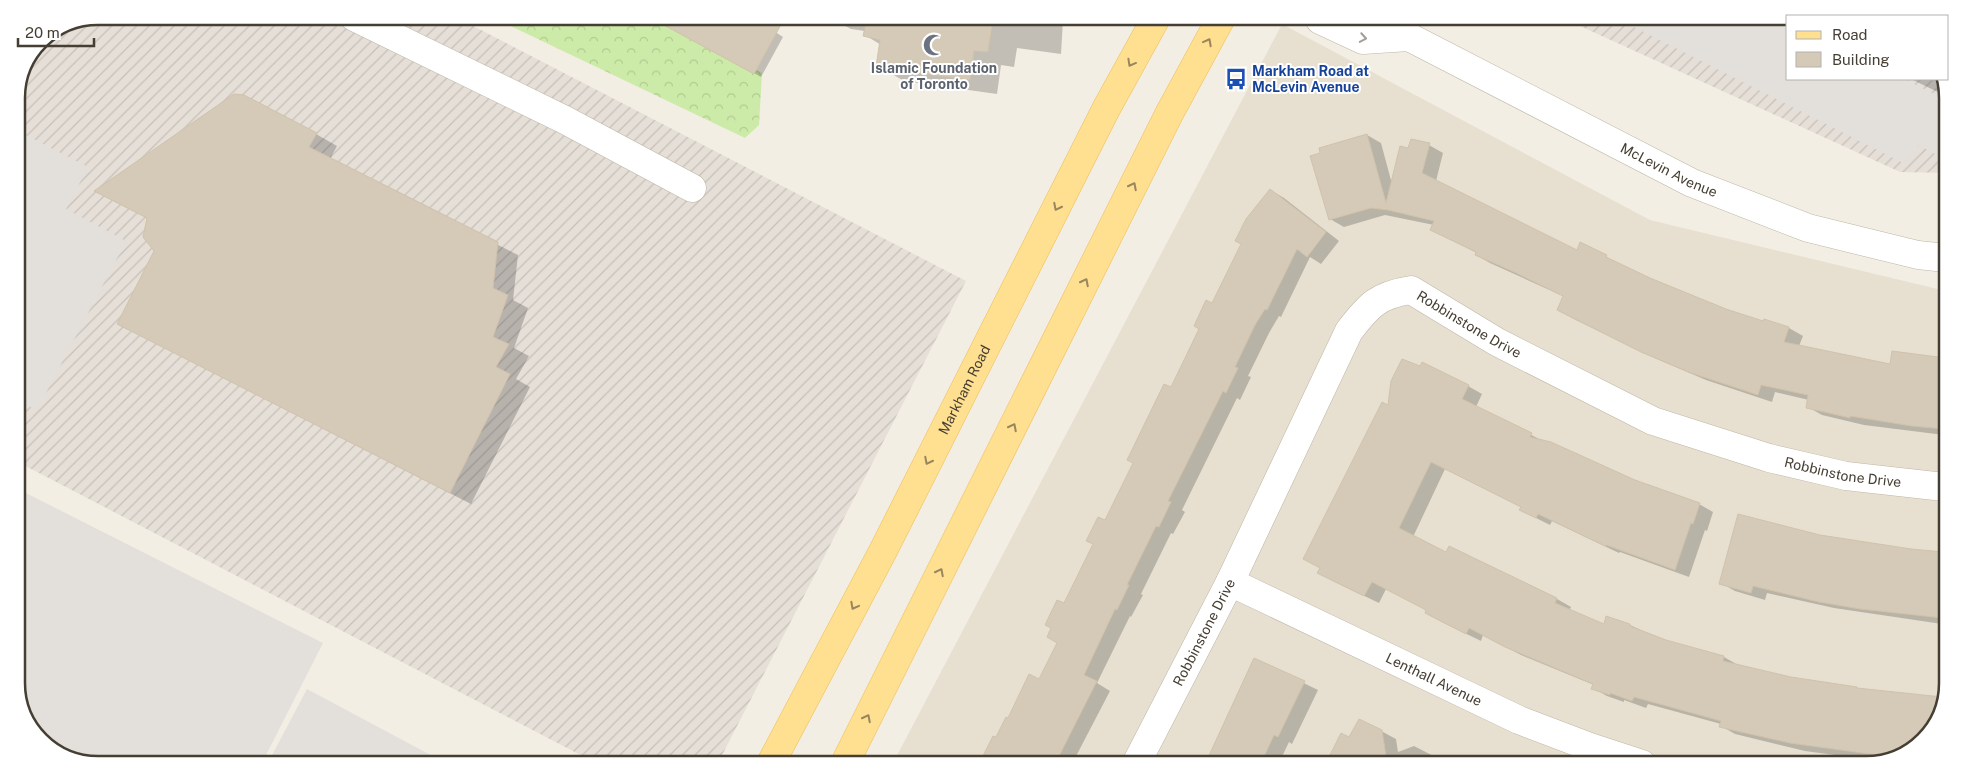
<svg xmlns="http://www.w3.org/2000/svg" width="1964" height="781" font-family="'Public Sans',sans-serif">
<style>
.residential{fill:#e7e0d1}
.industrial{fill:url(#industrial-furrows)}
.forest{fill:url(#forest-crowns)}
.parking{fill:#e3e0dc}
.shadow{fill:#0003}
.building{fill:#d5cab8;stroke:#d1c2aa}
.lines{fill:none;stroke-linecap:round;stroke-linejoin:round}
.minor-casing{stroke:#bfb6a5;stroke-width:29}
.major-casing{stroke:#edbf57;stroke-width:29}
.minor{stroke:#fff;stroke-width:28}
.major{stroke:#ffdf90;stroke-width:28}
.oneway{stroke:#a29e99}
.oneway2{stroke:#99865d}
.labels{text-anchor:middle;stroke-width:4;stroke-linejoin:round;paint-order:stroke}
.worship-label{font-size:14px;font-weight:bold;fill:#5b616d;stroke:#fff}
.transit-label{font-size:14px;font-weight:bold;fill:#164399;stroke:#fff;text-anchor:start}
.street-label{font-size:14px;fill:#453e33;stroke:#fff}
.rim{fill:none;stroke:#453e33;stroke-width:2.5}
</style>
<defs>
<pattern id="industrial-furrows" width="10" height="10" patternUnits="userSpaceOnUse" patternTransform="scale(1.25)"><rect width="10" height="10" fill="#e5dfd8"/><path d="M-1 1l2-2M0 10L10 0M9 11l2-2" fill="none" stroke="#c6c0ba"/></pattern>
<pattern id="forest-crowns" width="20" height="18" patternUnits="userSpaceOnUse" patternTransform="scale(1.25)"><rect width="20" height="18" fill="#cdeba8"/><path d="M2 6a3 3 0 1 1 6 0M12 15a3 3 0 1 1 6 0" fill="none" stroke="#b1cb91"/></pattern>
</defs>
<rect width="100%" height="100%" fill="#f3eee3"/>
<!-- residential -->
<polygon class="residential" points="1282,24 1650,220 1946,291 1942,714 1912,751 1866,765 894,761"/>
<!-- industrial -->
<g class="industrial">
<polygon points="98,16 456,17 966,281 719,761 590,760 16,461 16,93 40,40"/>
<polygon points="1569,21 1788,22 1788,79 1942,79 1948,93 1947,173 1900,172"/>
</g>
<!-- forest -->
<polygon class="forest" points="494,18 659,18 762,73 759,125 745,138"/>
<!-- parking -->
<g class="parking">
<polygon points="1622,21 1788,22 1788,79 1904,79 1948,101 1947,160 1918,145 1907,165"/>
<polygon points="16,130 88,167 66,209 126,241 37,410 16,400"/>
<polygon points="16,488 323,643 264,759 67,759 33,732 16,689"/>
<polygon points="307,689 440,760 270,759"/>
</g>
<!-- shadow -->
<g class="shadow">
<polygon points="654,18 781,19 774,31 783,37 761,77"/>
<polygon points="832,19 1063,20 1061,54 1017,48 1014,67 1001,65 997,94 904,81 878,66 881,45 865,35 865,31 851,29"/>
<polygon points="1911,79 1942,79 1948,97"/>
<polygon points="316,134 337,146 330,159 518,255 513,300 528,308 514,348 529,356 516,379 530,387 471,504 118,323 156,251 149,219 97,191"/>
<polygon points="1367,135 1381,143 1392,184 1409,149 1429,145 1443,153 1436,181 1577,251 1581,244 1649,279 1725,310 1764,323 1764,320 1789,328 1803,336 1799,346 1891,366 1893,352 1945,358 1944,435 1864,425 1822,415 1808,407 1809,400 1775,392 1772,402 1706,380 1657,359 1572,318 1558,310 1565,297 1490,263 1476,255 1477,253 1432,230 1434,225 1385,215 1344,227 1330,219"/>
<polygon points="1270,190 1284,198 1339,241 1321,264 1310,257 1281,317 1279,316 1269,333 1248,376 1251,377 1240,400 1237,398 1182,510 1185,512 1173,534 1171,533 1141,594 1143,595 1131,617 1130,616 1097,683 1110,691 1073,762 981,762 1009,719 1039,681 1059,643 1064,604"/>
<polygon points="1468,386 1482,394 1476,407 1545,442 1634,482 1699,504 1713,512 1707,531 1705,530 1689,577 1620,552 1619,553 1552,521 1550,525 1520,510 1522,507 1445,469 1413,537 1447,554 1450,547 1557,599 1571,607 1569,611 1605,625 1630,625 1666,642 1724,657 1738,665 1791,678 1860,690 1939,698 1940,696 1942,696 1942,714 1912,751 1879,761 1805,751 1735,734 1721,726 1721,724 1648,704 1646,708 1624,700 1624,702 1607,696 1593,688 1594,685 1521,655 1483,635 1481,641 1440,621 1426,613 1428,610 1386,589 1379,603 1333,581 1389,407"/>
<polygon points="1819,537 1911,551 1943,552 1942,624 1834,608 1767,593 1765,600 1735,591 1721,583"/>
<polygon points="1254,659 1318,690 1292,744 1289,742 1279,763 1207,763"/>
<polygon points="1381,731 1396,739 1398,752 1414,746 1447,763 1328,763 1350,739"/>
</g>
<!-- building -->
<g class="building">
<polygon points="651,18 751,18 784,19 754,74"/>
<polygon points="867,19 993,19 988,52 974,51 970,80 876,67 880,40 863,36"/>
<polygon points="234,94 244,95 317,133 309,147 498,242 493,288 508,295 493,337 509,344 496,367 510,374 450,493 117,324 154,251 143,237 147,218 94,191"/>
<polygon points="1367,134 1386,203 1400,146 1408,148 1411,139 1430,143 1422,173 1577,250 1580,242 1607,255 1606,257 1650,278 1726,309 1763,321 1764,319 1789,327 1784,342 1890,364 1892,351 1945,358 1944,429 1912,426 1850,416 1850,418 1829,413 1806,408 1808,395 1761,385 1758,395 1691,373 1641,352 1557,310 1563,296 1514,272 1475,255 1476,252 1430,230 1434,221 1388,210 1371,208 1329,220 1310,156 1320,153 1319,148"/>
<polygon points="1270,189 1326,232 1307,257 1297,249 1267,310 1265,309 1255,325 1235,367 1238,368 1226,393 1223,391 1168,501 1171,502 1159,527 1156,526 1127,585 1129,585 1117,610 1115,609 1084,675 1097,681 1056,762 980,762 993,736 996,737 1006,717 1008,718 1029,674 1039,679 1057,643 1047,637 1051,628 1045,625 1057,600 1064,603 1093,544 1086,541 1098,517 1105,520 1133,463 1127,460 1164,384 1171,387 1199,329 1194,326 1206,300 1212,303 1241,244 1235,241 1246,219"/>
<polygon points="1402,359 1420,366 1422,362 1469,385 1462,399 1532,433 1530,437 1551,442 1635,480 1700,503 1693,524 1691,523 1675,570 1606,545 1605,546 1538,514 1536,518 1519,510 1521,507 1431,462 1399,528 1446,552 1449,546 1557,598 1555,603 1604,624 1606,616 1630,624 1630,626 1666,640 1724,656 1723,661 1791,677 1857,687 1857,688 1942,697 1942,714 1912,751 1892,757 1790,743 1719,727 1721,721 1634,697 1632,701 1610,693 1610,695 1591,689 1593,684 1505,647 1469,628 1466,634 1425,613 1426,610 1372,582 1364,596 1317,573 1320,568 1303,559 1382,402 1388,405 1391,381"/>
<polygon points="1738,514 1820,535 1911,549 1943,552 1943,618 1860,609 1819,602 1753,586 1751,593 1719,584"/>
<polygon points="1254,658 1305,681 1278,737 1274,735 1261,763 1206,762"/>
<polygon points="1359,719 1382,730 1387,763 1326,763 1341,733 1349,737"/>
</g>
<g class="lines">
<!-- minor casing -->
<g class="minor-casing">
<g id="minor">
<polyline points="354,17 565,120 692,188"/>
<polyline points="1320,20 1363,40 1409,37"/>
<path id="s1" d="M1399 21 1409 37 1692 183 1808 228 1918 255 1946 258"/>
<path id="s2" d="M1230 582 1519 720 1590 747 1642 764"/>
<path id="s3" d="M1137 762 1230 582 1349 331C1369 305 1378 295 1411 290L1497 342 1653 421 1769 458 1846 476 1944 487"/>
</g>
</g>
<!-- major casing -->
<g class="major-casing">
<g id="major">
<path id="s4" d="M772 761 883 551 1106 109 1155 20"/>
<polyline points="846,761 1169,114 1220,20"/>
</g>
</g>
<!-- minor -->
<use href="#minor" class="minor"/>
<!-- major -->
<use href="#major" class="major"/>
</g>
<!-- one-way arrows -->
<defs><path id="oneway-chevron" d="M-2-3.5L2.5 0L-2 3.5" fill="none" stroke-width="1.6" stroke-linecap="round" stroke-linejoin="round" transform="scale(1.25)"/></defs>
<use class="oneway" href="#oneway-chevron" transform="translate(1363 38) rotate(10)"/>
<g class="oneway2">
<use href="#oneway-chevron" transform="translate(1208 42) rotate(-62)"/>
<use href="#oneway-chevron" transform="translate(1131 63) rotate(119)"/>
<use href="#oneway-chevron" transform="translate(1133 186) rotate(-63)"/>
<use href="#oneway-chevron" transform="translate(1057 207) rotate(117)"/>
<use href="#oneway-chevron" transform="translate(1085 282) rotate(-63)"/>
<use href="#oneway-chevron" transform="translate(1013 427) rotate(-63)"/>
<use href="#oneway-chevron" transform="translate(928 461) rotate(117)"/>
<use href="#oneway-chevron" transform="translate(940 572) rotate(-63)"/>
<use href="#oneway-chevron" transform="translate(854 606) rotate(118)"/>
<use href="#oneway-chevron" transform="translate(867 718) rotate(-63)"/>
</g>
<!-- icons -->
<defs>
<g id="mosque-bare" transform="scale(1.725)"><path d="M3.5-4.9A6 6 0 1 0 3.5 4.9A5 5 0 1 1 3.5-4.9Z" fill="#6b7280" stroke="#fff" stroke-width="2.5" paint-order="stroke"/></g>
<g id="bus-bare" transform="scale(1.725)"><path d="M-5-6H5V4H4V6H2V4H-2V6H-4V4H-5ZM-3.5-4V0h7V-4ZM-3.5 1.2v1.5H-2V1.2ZM2 1.2v1.5H3.5V1.2Z" fill="#1a4fb4" stroke="#fff" stroke-width="2.5" paint-order="stroke"/></g>
</defs>
<g fill-rule="evenodd">
<use href="#mosque-bare" x="934" y="45"/>
<use href="#bus-bare" x="1236" y="79"/>
</g>
<g class="labels">
<!-- worship labels -->
<g class="worship-label">
<text x="934" y="73">Islamic Foundation<tspan x="934" dy="16">of Toronto</tspan></text>
</g>
<!-- transit labels -->
<g class="transit-label">
<text x="1252" y="76">Markham Road at<tspan x="1252" dy="16">McLevin Avenue</tspan></text>
</g>
<!-- street labels -->
<g class="street-label">
<text dy="5" stroke="none"><textPath href="#s1" startOffset="311">McLevin Avenue</textPath></text>
<text dy="5" stroke="none"><textPath href="#s3" startOffset="625">Robbinstone Drive</textPath></text>
<text dy="5" stroke="none"><textPath href="#s4" startOffset="418">Markham Road</textPath></text>
<text dy="5" stroke="none"><textPath href="#s3" startOffset="1030">Robbinstone Drive</textPath></text>
<text dy="5" stroke="none"><textPath href="#s3" startOffset="146">Robbinstone Drive</textPath></text>
<text dy="5" stroke="none"><textPath href="#s2" startOffset="226">Lenthall Avenue</textPath></text>
</g>
</g>
<!-- crop -->
<path d="M0 0H1964V781H0ZM98 25H1866A73 73 0 0 1 1939 98V683A73 73 0 0 1 1866 756H98A73 73 0 0 1 25 683V98A73 73 0 0 1 98 25Z" fill="#fff" fill-rule="evenodd"/>
<path class="rim" d="M98 25H1866A73 73 0 0 1 1939 98V683A73 73 0 0 1 1866 756H98A73 73 0 0 1 25 683V98A73 73 0 0 1 98 25Z"/>
<!-- legend -->
<rect x="1786" y="15" width="162" height="65" fill="#ffffff" stroke="#b5b2ad"/>
<rect x="1796" y="31" width="25" height="8" fill="#ffdf90" stroke="#b5b2ad"/>
<text x="1832" y="40" font-size="15" fill="#453e33">Road</text>
<rect x="1796" y="52" width="25" height="15" fill="#d5cab8" stroke="#b5b2ad"/>
<text x="1832" y="65" font-size="15" fill="#453e33">Building</text>
<!-- scale -->
<path d="M18 38v8h76v-8" fill="none" stroke="#453e33" stroke-width="2.5"/>
<text x="25" y="38" font-size="15" fill="#453e33" stroke="#ffffff" stroke-width="4" paint-order="stroke">20 m</text>
</svg>
